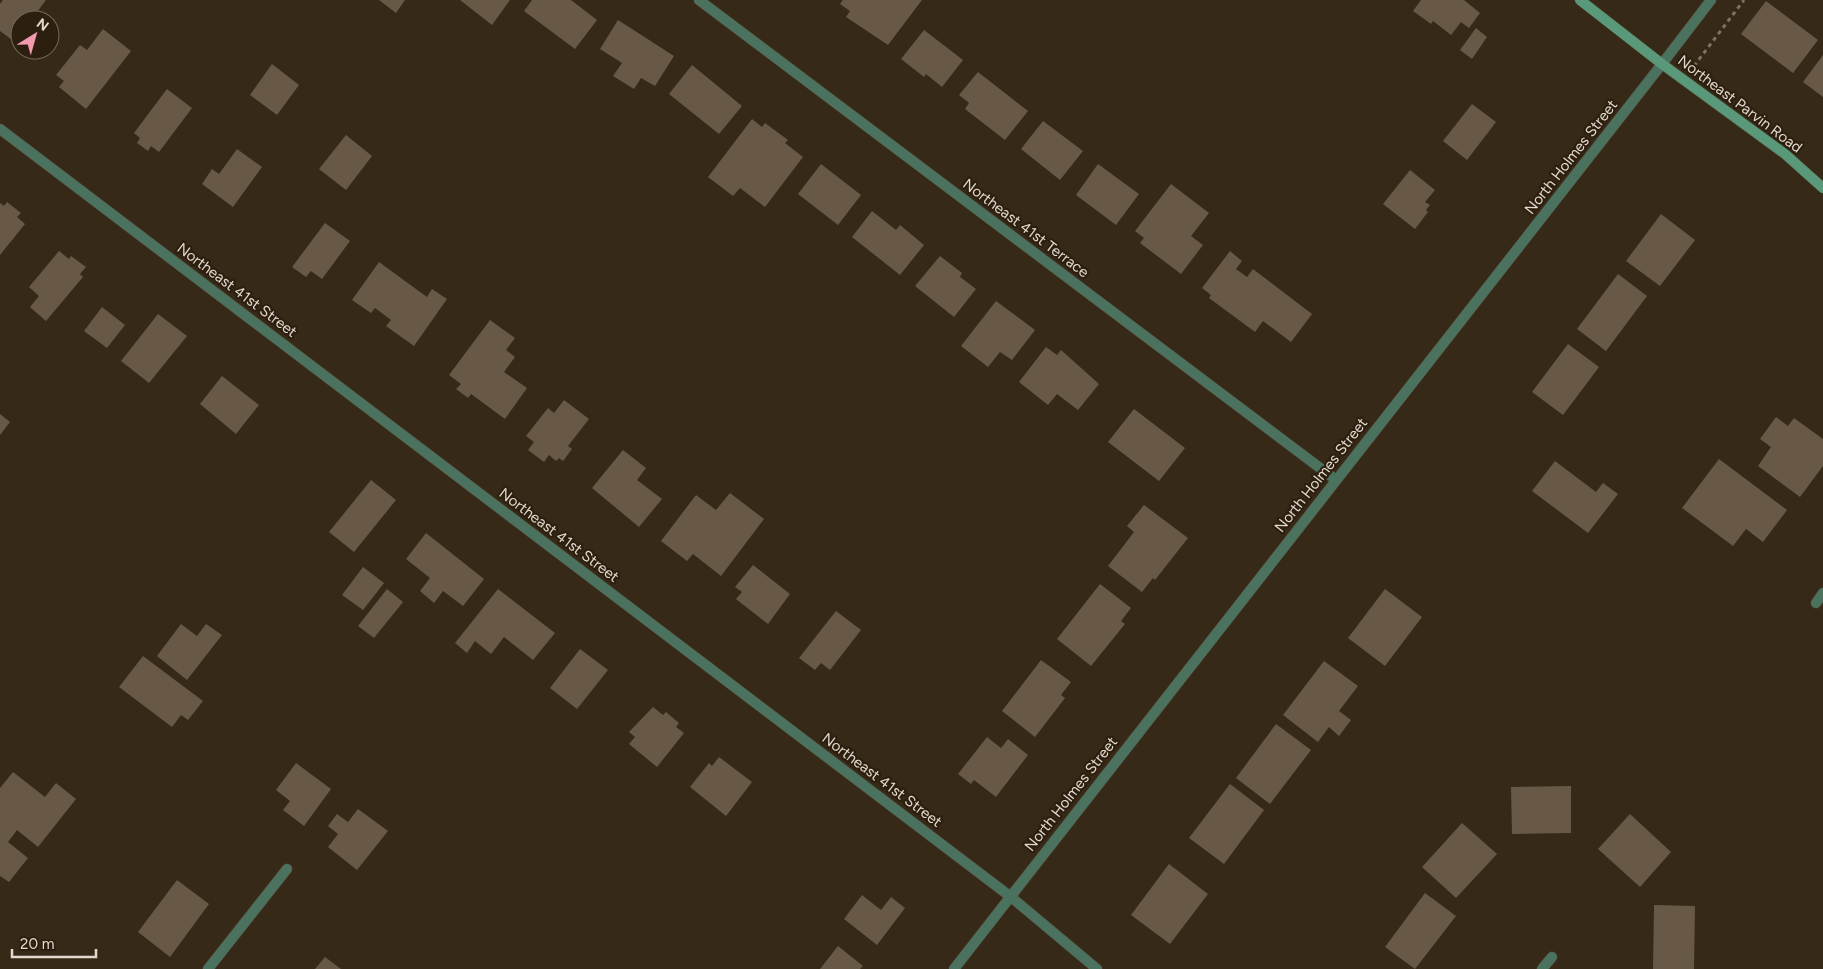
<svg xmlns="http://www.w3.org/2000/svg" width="1823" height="969" font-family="Figtree,sans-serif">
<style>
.building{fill:#685846}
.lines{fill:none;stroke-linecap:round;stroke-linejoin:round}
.service-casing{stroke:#524535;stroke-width:11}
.minor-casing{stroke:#524535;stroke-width:11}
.tertiary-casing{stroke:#524535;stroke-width:11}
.secondary-casing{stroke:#524535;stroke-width:11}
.path{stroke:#7e7263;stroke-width:3;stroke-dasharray:4 4;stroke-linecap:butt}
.service{stroke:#4b725e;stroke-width:10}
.minor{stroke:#4b725e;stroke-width:10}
.tertiary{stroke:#4b725e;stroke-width:10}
.secondary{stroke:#599979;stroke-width:10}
.labels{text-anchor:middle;stroke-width:4.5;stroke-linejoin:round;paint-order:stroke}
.street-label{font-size:15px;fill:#e2d9ce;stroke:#2d1f0f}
</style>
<rect width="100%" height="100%" fill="#372918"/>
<!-- building -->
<g class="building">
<polygon points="3,0 46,0 31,20 20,20 20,34 15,42 0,31 0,4"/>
<polygon points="379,0 405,0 396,13"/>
<polygon points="460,0 510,0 492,25"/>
<polygon points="532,0 571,0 597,20 575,49 524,11"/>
<polygon points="843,0 922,0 888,45 846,17 850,11 840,4"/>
<polygon points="1421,0 1464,0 1480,13 1469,28 1461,22 1451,35 1433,21 1431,24 1413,11"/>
<polygon points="1766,1 1818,40 1793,73 1741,34"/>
<polygon points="618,20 674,56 655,86 641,78 634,89 613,76 622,63 600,49"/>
<polygon points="1476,28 1487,37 1472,59 1460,50"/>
<polygon points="103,29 131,51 86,109 59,87 64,81 56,75 80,45 87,50"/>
<polygon points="924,30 963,60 942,87 926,74 924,77 901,59"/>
<polygon points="1823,55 1823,97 1803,82"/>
<polygon points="272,64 299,85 277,115 250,95"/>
<polygon points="692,65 742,106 719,134 669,94"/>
<polygon points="978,72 1028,111 1005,140 965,109 969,103 959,95"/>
<polygon points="167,89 192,108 159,152 151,146 148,151 137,143 140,138 134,133"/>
<polygon points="1472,104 1496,122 1467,160 1443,141"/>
<polygon points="752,119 762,127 765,123 788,140 785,143 803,157 765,207 740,188 733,196 708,177"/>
<polygon points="1043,121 1083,151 1060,180 1021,149"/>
<polygon points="346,135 372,156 346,190 319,169"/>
<polygon points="237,149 262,167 233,207 202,184 212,169 219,174"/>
<polygon points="821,164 861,195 838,225 798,194"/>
<polygon points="1098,164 1139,194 1116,225 1076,195"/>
<polygon points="1410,170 1435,190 1425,202 1430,205 1426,210 1428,212 1415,229 1383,204"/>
<polygon points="1171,184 1209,213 1191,236 1203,245 1181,274 1140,243 1144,238 1135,231"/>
<polygon points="7,202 21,213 17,217 25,224 0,255 0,203 4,206"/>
<polygon points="872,211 896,230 900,225 924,245 900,275 852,237"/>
<polygon points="1661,214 1695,240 1660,286 1626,261"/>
<polygon points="325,223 350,241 322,279 311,271 306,277 292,267"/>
<polygon points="59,251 69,259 71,256 86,267 80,274 83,277 46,321 30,307 39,296 29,287"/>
<polygon points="1230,251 1242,261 1236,269 1247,277 1253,269 1312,314 1291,342 1263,321 1255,332 1209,298 1211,295 1202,288"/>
<polygon points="940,256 962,273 960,277 976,289 954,317 915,286"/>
<polygon points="379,262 427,297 432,289 447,299 414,346 386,326 391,320 375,308 371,313 352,300"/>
<polygon points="1618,274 1647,296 1606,351 1577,329"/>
<polygon points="996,301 1035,330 1012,360 1000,352 988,367 961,346"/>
<polygon points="102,307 125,325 107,348 84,331"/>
<polygon points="158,314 187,336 149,383 121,361"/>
<polygon points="490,320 515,338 506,350 515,357 504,372 527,388 505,419 471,394 468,398 456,389 461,384 449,375"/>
<polygon points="1568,344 1599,367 1563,415 1532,392"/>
<polygon points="1046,347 1057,355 1061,350 1099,384 1078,410 1057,394 1048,405 1019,382"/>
<polygon points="222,376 259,405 236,434 200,404"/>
<polygon points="564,400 589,419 568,446 572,449 563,461 559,458 556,461 549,455 544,462 528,450 534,442 526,436 548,408 554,413"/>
<polygon points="1134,409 1185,448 1159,481 1108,442"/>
<polygon points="0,414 10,422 0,435"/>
<polygon points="1776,417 1788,426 1794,418 1823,439 1823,466 1800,497 1758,466 1771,447 1760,439"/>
<polygon points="623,450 646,468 637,480 662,499 639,527 592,488"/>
<polygon points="1719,459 1787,510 1763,542 1746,529 1733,546 1682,508"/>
<polygon points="1555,461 1596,492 1603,483 1618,494 1588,533 1532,491"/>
<polygon points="371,480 396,500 354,552 329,532"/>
<polygon points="730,493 764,519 721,576 693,554 687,561 661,541 696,495 716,510"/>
<polygon points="1144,505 1188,538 1155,580 1153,578 1142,592 1108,566 1134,532 1127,526"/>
<polygon points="426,533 484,579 463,606 443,591 434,603 420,591 430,578 406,559"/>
<polygon points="753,565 790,594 768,624 736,599 742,592 735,587"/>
<polygon points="363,567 384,583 363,610 342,595"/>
<polygon points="1100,584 1131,608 1121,621 1125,624 1091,666 1057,639"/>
<polygon points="387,589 403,602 374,638 358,626"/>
<polygon points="498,589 555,633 533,660 504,637 491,654 475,641 467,653 455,643"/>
<polygon points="1385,589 1422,617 1385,666 1348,638"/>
<polygon points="836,611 861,630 830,670 821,663 815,670 799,658"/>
<polygon points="181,624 197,636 206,624 222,635 187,680 157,656"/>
<polygon points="580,649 608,670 577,709 550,688"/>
<polygon points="143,656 203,701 188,720 181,715 172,727 119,687"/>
<polygon points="1041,660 1071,682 1061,695 1065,698 1035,737 1002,711"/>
<polygon points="1324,661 1358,686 1339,711 1351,720 1339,736 1329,727 1318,742 1283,715"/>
<polygon points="653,707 663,715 666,712 679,723 676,727 684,733 657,767 629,744 635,737 629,732"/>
<polygon points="1276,724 1311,750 1270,804 1236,778"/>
<polygon points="987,737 1001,748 1008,739 1028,755 996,797 974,780 971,784 958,774"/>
<polygon points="719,757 752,782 726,816 690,787 709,763 712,766"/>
<polygon points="296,763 331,789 304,826 283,810 290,801 276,790"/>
<polygon points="13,772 45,797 56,783 76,799 38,847 17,830 8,842 28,858 9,882 0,876 0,788"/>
<polygon points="1230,784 1264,810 1224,864 1189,838"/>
<polygon points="1571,786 1571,833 1512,834 1511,787"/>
<polygon points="358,809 388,831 357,870 328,847 338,834 328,826 337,814 348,822"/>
<polygon points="1630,814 1671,852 1640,887 1598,849"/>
<polygon points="1462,823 1497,854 1456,898 1422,867"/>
<polygon points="1169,864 1208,894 1170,944 1131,915"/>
<polygon points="177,880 209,904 170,957 138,932"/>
<polygon points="1425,893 1456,916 1415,969 1385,947"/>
<polygon points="862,895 881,910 891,897 905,908 877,945 844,919"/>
<polygon points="1654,905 1695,906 1694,969 1653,969"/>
<polygon points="838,946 863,966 860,969 820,969"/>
<polygon points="325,957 341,969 315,969"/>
</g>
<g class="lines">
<!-- service casing -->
<g class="service-casing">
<polyline id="service" points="208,969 287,869"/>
</g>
<!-- minor casing -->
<g class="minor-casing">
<g id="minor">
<polyline points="699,0 1336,480"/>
<polyline points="1662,64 1711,0"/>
<polyline points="0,129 1011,897 1097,969"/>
<polyline points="1816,603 1823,593"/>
<polyline points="1542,969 1552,957"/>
</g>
</g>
<!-- tertiary casing -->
<g class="tertiary-casing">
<polyline id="tertiary" points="954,969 1662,64"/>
</g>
<!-- secondary casing -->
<g class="secondary-casing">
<polyline id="secondary" points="1580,0 1662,64 1785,154 1823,188"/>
</g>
<!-- path -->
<polyline class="path" points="1694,66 1744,0"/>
<!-- service -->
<use href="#service" class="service"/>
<!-- minor -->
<use href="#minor" class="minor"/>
<!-- tertiary -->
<use href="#tertiary" class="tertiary"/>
<!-- secondary -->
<use href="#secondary" class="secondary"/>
</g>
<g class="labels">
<!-- street labels -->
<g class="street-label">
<text transform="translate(1740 104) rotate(37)" y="5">Northeast Parvin Road</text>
<text transform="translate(1571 157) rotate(-52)" y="5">North Holmes Street</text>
<text transform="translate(1026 228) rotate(37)" y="5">Northeast 41st Terrace</text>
<text transform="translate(237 290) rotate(37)" y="5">Northeast 41st Street</text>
<text transform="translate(1321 475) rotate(-52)" y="5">North Holmes Street</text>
<text transform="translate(559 535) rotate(37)" y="5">Northeast 41st Street</text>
<text transform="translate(882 780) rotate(37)" y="5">Northeast 41st Street</text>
<text transform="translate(1071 794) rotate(-52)" y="5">North Holmes Street</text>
</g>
</g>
<!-- north arrow -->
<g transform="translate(35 35) rotate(37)"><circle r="24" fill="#2d1f0f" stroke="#75695b"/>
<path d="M0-4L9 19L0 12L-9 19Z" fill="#f29aae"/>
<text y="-8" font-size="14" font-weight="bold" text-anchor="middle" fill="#e2d9ce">N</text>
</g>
<!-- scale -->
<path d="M12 949v8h84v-8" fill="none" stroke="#e2d9ce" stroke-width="2.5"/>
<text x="20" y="949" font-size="15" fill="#e2d9ce" stroke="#2d1f0f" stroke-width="4" paint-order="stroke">20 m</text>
</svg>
